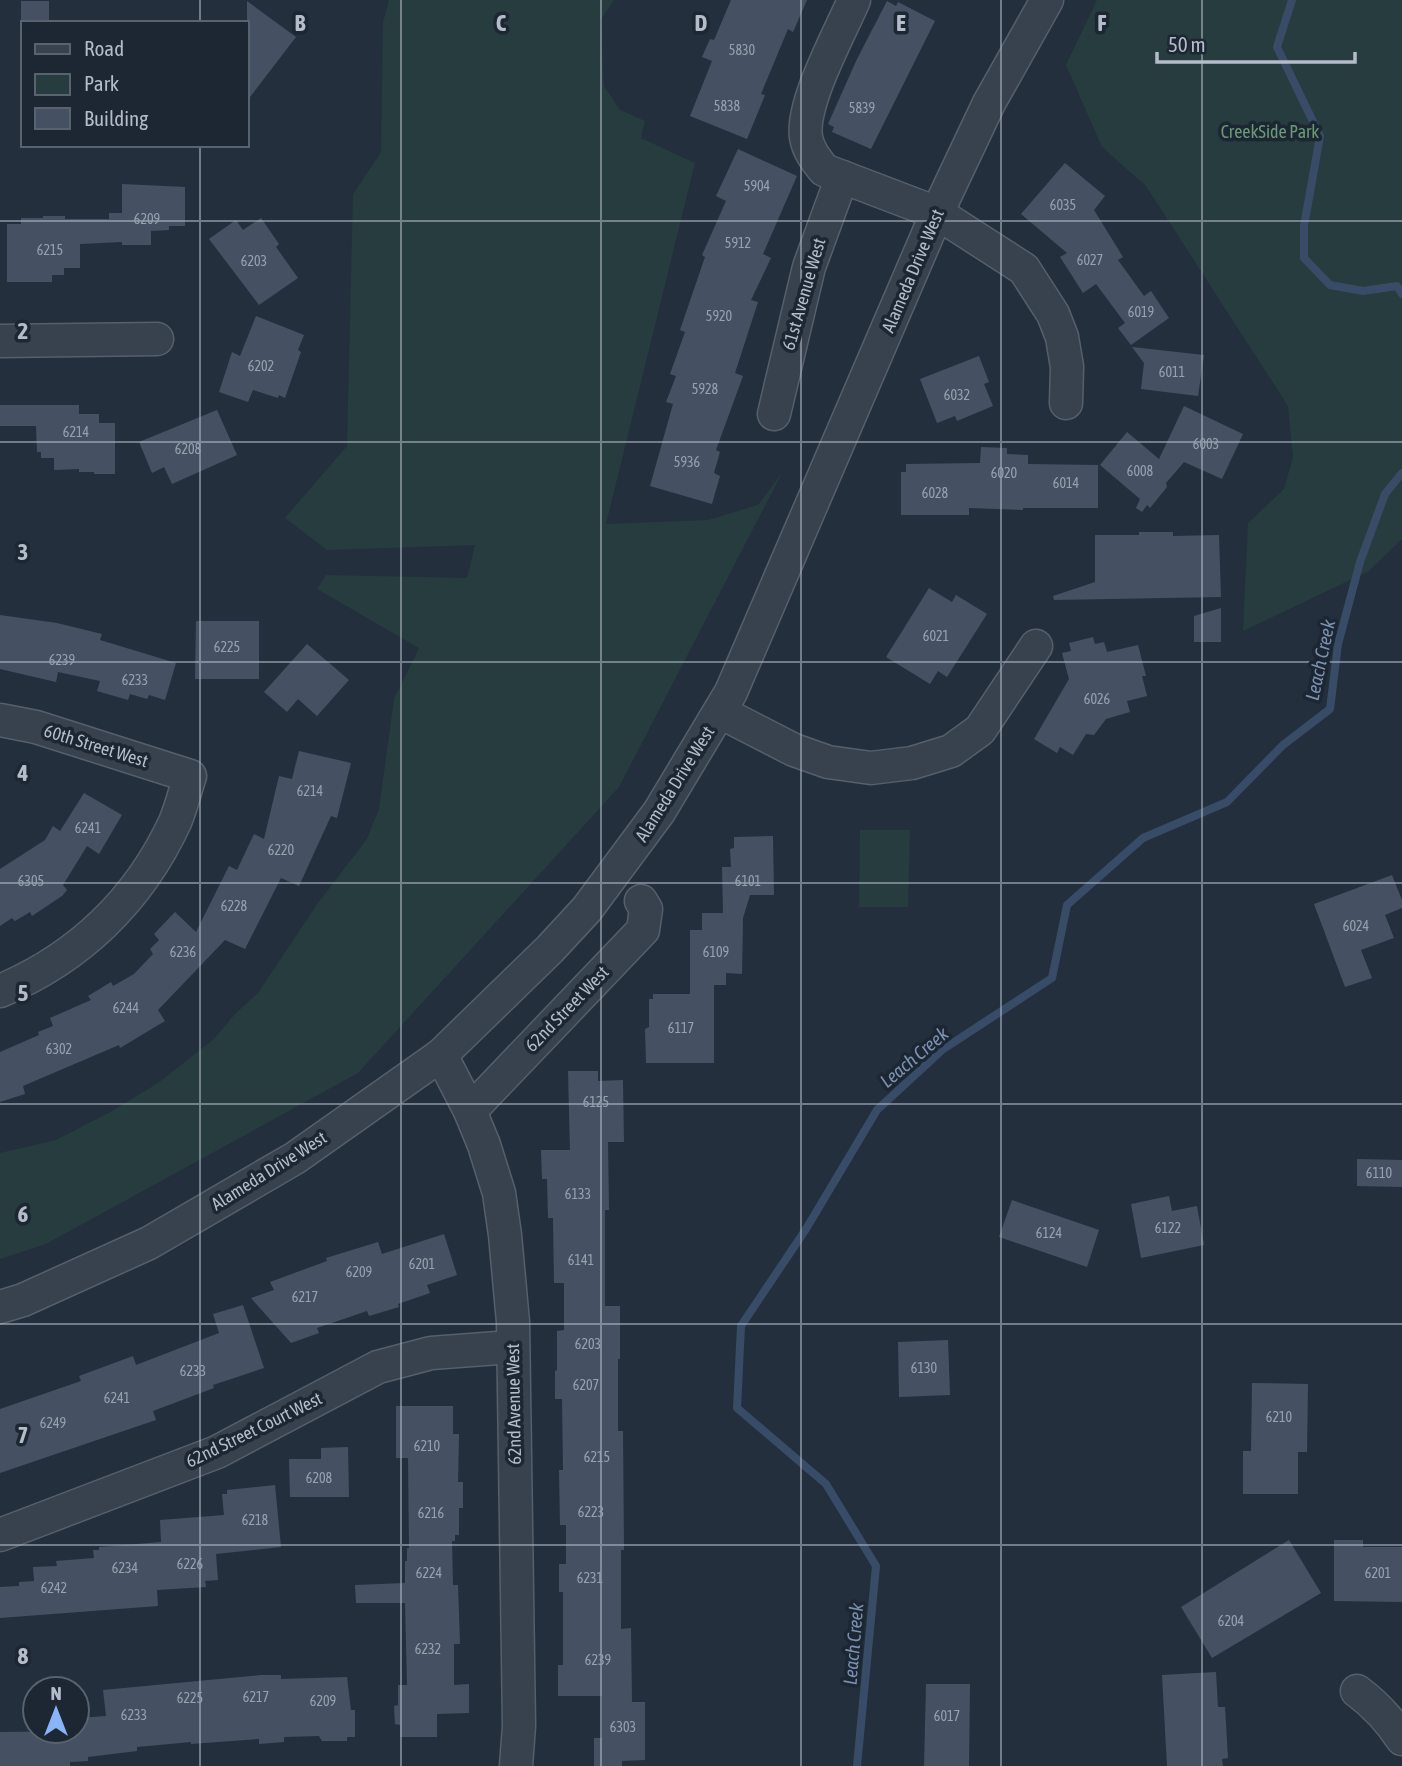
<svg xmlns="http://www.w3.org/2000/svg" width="1402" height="1766" font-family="'Asap Condensed',sans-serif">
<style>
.green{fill:#263c3f}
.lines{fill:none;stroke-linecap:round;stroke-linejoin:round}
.stream{stroke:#394c67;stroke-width:8}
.building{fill:#455162}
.minor-casing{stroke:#565f6c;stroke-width:35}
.minor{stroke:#38414e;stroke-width:32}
.grid{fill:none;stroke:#b4bcc9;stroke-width:2;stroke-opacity:0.55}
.labels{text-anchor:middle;stroke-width:7;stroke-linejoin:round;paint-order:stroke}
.number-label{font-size:14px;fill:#98a1af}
.park-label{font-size:18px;fill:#6b9a76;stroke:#1d2633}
.street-label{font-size:18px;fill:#b4bcc9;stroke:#1d2633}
.water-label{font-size:19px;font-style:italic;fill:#7c92b1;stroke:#1d2633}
.grid-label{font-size:23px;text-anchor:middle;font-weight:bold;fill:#b4bcc9;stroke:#1d2633;stroke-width:7;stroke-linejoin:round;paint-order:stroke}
</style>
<rect width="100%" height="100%" fill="#242f3e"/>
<!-- green -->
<g class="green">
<polygon points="389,0 614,0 600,21 604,86 620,110 645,121 641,138 695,163 606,524 708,520 758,505 782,473 619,787 358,1073 46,1244 0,1259 0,1153 56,1140 112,1111 158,1083 214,1039 235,1014 258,993 318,903 367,839 379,809 394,699 419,648 317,589 326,575 467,578 475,545 327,550 285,518 347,446 353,194 381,152 383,22"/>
<polygon points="1097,0 1402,0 1402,539 1369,571 1243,631 1248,523 1284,489 1293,457 1288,406 1146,186 1102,147 1066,65"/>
<polygon points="860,830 910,830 908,907 859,907"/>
</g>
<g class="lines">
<!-- stream -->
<g class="stream">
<polyline points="1292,0 1277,47 1320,136 1304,226 1304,258 1330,285 1363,291 1397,286 1402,294"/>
<polyline points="857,1766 876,1566 826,1484 737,1408 741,1326 806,1229 877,1110 942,1050 1052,978 1067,905 1143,838 1227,802 1283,745 1330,709 1338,644 1360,562 1385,494 1402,473"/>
</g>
</g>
<!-- building -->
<g class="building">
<polygon points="731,0 807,0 793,32 788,29 761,94 765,95 747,139 690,116 712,61 702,57 710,39 714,40"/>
<rect x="21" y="1" width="28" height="22"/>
<polygon points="247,1 296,37 247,101"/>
<polygon points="887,1 896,6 898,2 935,21 871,149 832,132 834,127 828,124 857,59"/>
<polygon points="738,149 797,176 763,254 771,258 751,300 758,302 735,373 743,376 716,450 720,452 714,473 720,476 712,504 650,486 673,404 666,402 676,376 670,374 685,332 680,330 705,257 702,255 726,201 716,196"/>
<polygon points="1065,163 1105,196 1094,210 1123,257 1118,260 1144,296 1151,291 1169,318 1131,345 1118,328 1125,323 1096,284 1083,293 1060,257 1067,253 1021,214"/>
<polygon points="122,184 185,187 185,226 169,226 169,230 151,231 151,245 122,245 122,242 80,244 80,268 64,268 64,275 52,275 52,282 7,282 7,224 21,224 21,218 43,218 43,216 65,216 65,219 109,219 109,213 122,213"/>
<polygon points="261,218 279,244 276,247 298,278 259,305 209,239 236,220 243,230"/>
<polygon points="256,316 304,335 298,350 301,352 285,398 279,395 278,398 253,390 248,402 219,392 232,352 240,356"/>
<polygon points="1132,347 1204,355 1198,396 1141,389 1144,363"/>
<polygon points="979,356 989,382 984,384 993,406 957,421 955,416 937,423 920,379"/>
<polygon points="0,405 79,405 79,414 99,414 99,423 115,423 115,474 94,474 94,472 79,472 79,469 54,470 54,458 41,458 41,452 37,452 36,426 0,426"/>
<polygon points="1184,406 1243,434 1222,479 1184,462 1166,483 1167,487 1150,508 1147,505 1142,512 1136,508 1140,499 1100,465 1127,432 1159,459"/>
<polygon points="217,410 237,455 172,484 164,467 152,473 139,442"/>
<polygon points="981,447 1007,448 1007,454 1028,455 1028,464 1098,465 1098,508 1023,508 1023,510 969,508 969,515 901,515 901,472 906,472 906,464 980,463"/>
<polygon points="1139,532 1173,532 1173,536 1219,535 1221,597 1054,600 1053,596 1095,582 1095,535 1139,535"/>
<polygon points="929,588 952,602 956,595 987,614 947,677 938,671 930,684 886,657"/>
<polygon points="1221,608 1221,642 1194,642 1194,616"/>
<polygon points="0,615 57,623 102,634 100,640 176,663 165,700 149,695 147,699 130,694 128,700 97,691 100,681 58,672 56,682 0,669"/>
<polygon points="196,621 259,621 259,679 195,679"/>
<polygon points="1093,637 1095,644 1104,642 1107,652 1138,645 1146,676 1142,676 1147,696 1127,701 1130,712 1106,719 1094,735 1086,734 1073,755 1060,747 1057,753 1034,739 1069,679 1062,653 1071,651 1069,643"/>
<polygon points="307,644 349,680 317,716 298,699 287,712 264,692"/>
<polygon points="299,751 351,763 337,818 331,816 299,886 281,878 245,949 225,940 158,1010 165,1021 120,1048 119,1045 23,1086 25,1094 0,1102 0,1052 39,1035 38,1032 53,1026 50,1018 91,1000 88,996 111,982 113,986 134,974 153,954 150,949 159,940 154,934 175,912 196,932 229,866 237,870 254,834 264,839 279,776 292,779"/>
<polygon points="84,793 122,815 99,854 87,846 63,885 67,890 62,896 32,916 30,912 15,921 12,918 0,926 0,869 45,840 53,826 60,831"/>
<polygon points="773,836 774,895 750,895 743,918 742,974 726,973 726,985 714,985 714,1063 646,1063 645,1029 649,1027 649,999 653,999 653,994 690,994 690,930 702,930 702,913 723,913 722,867 731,867 730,849 734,848 734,837"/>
<polygon points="1392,875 1402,900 1402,908 1385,915 1394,938 1361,950 1372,978 1345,987 1314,904"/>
<polygon points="568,1071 598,1071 598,1081 623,1080 624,1142 608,1142 609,1210 605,1210 605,1306 620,1306 620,1359 618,1359 618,1431 623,1431 624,1550 621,1550 621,1629 631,1628 632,1702 645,1702 645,1760 622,1761 622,1766 594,1766 594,1738 602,1738 602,1696 558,1696 558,1665 563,1665 563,1592 559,1592 559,1564 566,1564 566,1525 560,1525 559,1470 563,1470 562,1399 555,1399 555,1371 557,1370 557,1331 564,1330 564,1283 554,1283 553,1218 548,1218 547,1179 542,1179 541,1150 570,1150"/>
<polygon points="1357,1159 1402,1160 1402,1187 1357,1186"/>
<polygon points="1169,1196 1172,1211 1197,1206 1204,1245 1141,1258 1131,1204"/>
<polygon points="1012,1200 1099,1230 1087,1267 999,1237"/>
<polygon points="444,1234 457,1275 427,1285 430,1293 398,1304 399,1307 369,1316 367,1311 317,1328 319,1333 291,1343 251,1298 274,1290 270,1282 327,1261 326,1258 378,1242 382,1254"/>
<polygon points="243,1305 264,1368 213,1385 214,1388 153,1411 156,1420 0,1473 0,1409 81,1381 79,1376 133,1356 136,1365 219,1333 213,1314"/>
<polygon points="948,1340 950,1395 899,1397 898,1342"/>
<polygon points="1252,1383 1308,1384 1307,1452 1298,1452 1298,1494 1243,1494 1243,1451 1251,1451"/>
<polygon points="396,1406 453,1406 453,1434 459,1434 458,1482 463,1482 463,1508 459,1508 459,1535 455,1535 455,1541 452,1541 453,1585 458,1585 460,1644 454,1644 454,1685 469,1684 469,1713 437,1714 437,1737 400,1737 400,1725 395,1724 394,1706 398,1705 398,1685 407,1685 405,1603 356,1603 355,1585 405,1583 405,1561 407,1561 407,1548 409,1548 408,1458 396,1458"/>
<polygon points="348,1447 349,1497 290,1497 289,1459 321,1459 321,1448"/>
<polygon points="275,1485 281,1547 216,1554 218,1580 205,1581 206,1587 157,1590 158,1606 0,1618 0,1587 19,1586 19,1582 34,1581 33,1567 57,1566 56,1561 94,1558 93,1550 99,1550 99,1547 161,1542 160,1520 224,1515 222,1494 227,1494 227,1490"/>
<polygon points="1289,1540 1321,1593 1212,1658 1181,1607"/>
<polygon points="1334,1540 1363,1540 1363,1547 1402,1547 1402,1602 1334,1601"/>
<polygon points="1216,1672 1218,1707 1225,1707 1228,1758 1222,1759 1223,1766 1167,1766 1162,1675"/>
<polygon points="261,1675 281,1675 281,1679 347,1677 351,1710 355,1710 355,1737 347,1737 347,1741 322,1741 319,1736 284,1737 284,1742 259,1744 259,1739 191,1744 191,1742 137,1747 137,1751 88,1757 88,1761 70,1762 70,1766 0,1766 0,1732 77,1731 77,1718 106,1716 103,1690"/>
<polygon points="926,1684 970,1684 969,1766 924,1766"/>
</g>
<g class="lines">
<!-- minor casing -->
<g class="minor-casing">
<g id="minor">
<path d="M854 0C840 33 801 103 806 137 808 150 816 160 824 170L937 213 1024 269 1053 314 1062 337 1067 367 1066 403"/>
<polyline points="0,341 157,339"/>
<polyline points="774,414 809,267 842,177"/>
<polyline points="720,712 794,750 828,762 871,768 912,763 951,751 980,730 1036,646"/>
<path d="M0 720 36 727 190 776C185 791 181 808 175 822 139 900 79 958 0 991"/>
<polyline points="441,1055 470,1111 484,1145 499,1193 505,1235 513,1322 519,1726 516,1766"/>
<polyline points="470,1111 643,930 646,909 641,901"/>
<polyline points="0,1307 23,1300 149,1243 295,1158 441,1055 550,949 587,909 659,812 731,692 937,213 989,103 1047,0"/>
<polyline points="0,1535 217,1452 378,1367 431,1353 512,1347"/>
<path d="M1357 1691C1376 1705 1389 1719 1402 1739"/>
</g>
</g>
<!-- minor -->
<use href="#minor" class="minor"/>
</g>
<!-- grid -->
<path class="grid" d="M200 0V23M401 0V1766M601 0V1766M801 0V1766M1001 0V1766M1202 0V1766M200 145V1766M0 221H1402M0 442H1402M0 662H1402M0 883H1402M0 1104H1402M0 1324H1402M0 1545H1402"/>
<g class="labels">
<!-- number labels -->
<g class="number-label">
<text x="742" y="55">5830</text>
<text x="727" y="111">5838</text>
<text x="862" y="113">5839</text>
<text x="757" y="191">5904</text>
<text x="1063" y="210">6035</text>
<text x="147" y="224">6209</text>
<text x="738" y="248">5912</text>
<text x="50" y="255">6215</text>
<text x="1090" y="265">6027</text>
<text x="254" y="266">6203</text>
<text x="1141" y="317">6019</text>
<text x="719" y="321">5920</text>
<text x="261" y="371">6202</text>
<text x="1172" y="377">6011</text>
<text x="705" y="394">5928</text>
<text x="957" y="400">6032</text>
<text x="76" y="437">6214</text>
<text x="1206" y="449">6003</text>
<text x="188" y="454">6208</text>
<text x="687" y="467">5936</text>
<text x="1140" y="476">6008</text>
<text x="1004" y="478">6020</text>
<text x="1066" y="488">6014</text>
<text x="935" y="498">6028</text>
<text x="936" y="641">6021</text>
<text x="227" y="652">6225</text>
<text x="62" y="665">6239</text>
<text x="135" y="685">6233</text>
<text x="1097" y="704">6026</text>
<text x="310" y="796">6214</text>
<text x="88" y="833">6241</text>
<text x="281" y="855">6220</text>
<text x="31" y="886">6305</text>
<text x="748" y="886">6101</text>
<text x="234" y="911">6228</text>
<text x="1356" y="931">6024</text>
<text x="183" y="957">6236</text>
<text x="716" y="957">6109</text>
<text x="126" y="1013">6244</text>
<text x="681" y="1033">6117</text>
<text x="59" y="1054">6302</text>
<text x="596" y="1107">6125</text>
<text x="1379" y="1178">6110</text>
<text x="578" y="1199">6133</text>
<text x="1168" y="1233">6122</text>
<text x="1049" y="1238">6124</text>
<text x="581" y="1265">6141</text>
<text x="422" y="1269">6201</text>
<text x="359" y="1277">6209</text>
<text x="305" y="1302">6217</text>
<text x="588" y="1349">6203</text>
<text x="924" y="1373">6130</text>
<text x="193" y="1376">6233</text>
<text x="586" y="1390">6207</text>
<text x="117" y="1403">6241</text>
<text x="1279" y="1422">6210</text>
<text x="53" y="1428">6249</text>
<text x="427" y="1451">6210</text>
<text x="597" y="1462">6215</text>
<text x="319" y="1483">6208</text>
<text x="591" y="1517">6223</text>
<text x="431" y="1518">6216</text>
<text x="255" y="1525">6218</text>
<text x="190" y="1569">6226</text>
<text x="125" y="1573">6234</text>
<text x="429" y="1578">6224</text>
<text x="1378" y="1578">6201</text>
<text x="590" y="1583">6231</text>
<text x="54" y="1593">6242</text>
<text x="1231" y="1626">6204</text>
<text x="428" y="1654">6232</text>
<text x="598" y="1665">6239</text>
<text x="256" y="1702">6217</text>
<text x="190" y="1703">6225</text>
<text x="323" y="1706">6209</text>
<text x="134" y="1720">6233</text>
<text x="947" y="1721">6017</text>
<text x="623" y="1732">6303</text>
</g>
<!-- park labels -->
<g class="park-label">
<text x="1270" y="138">CreekSide Park</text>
</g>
<!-- street labels -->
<g class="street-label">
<text transform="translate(913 271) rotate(-67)" y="6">Alameda Drive West</text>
<text transform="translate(804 294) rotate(-74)" y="6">61st Avenue West</text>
<text transform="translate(96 746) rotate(17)" y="6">60th Street West</text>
<text transform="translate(675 784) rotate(-58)" y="6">Alameda Drive West</text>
<text transform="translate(567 1009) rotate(-46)" y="6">62nd Street West</text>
<text transform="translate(269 1171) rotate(-32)" y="6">Alameda Drive West</text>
<text transform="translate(514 1404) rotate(-91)" y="6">62nd Avenue West</text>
<text transform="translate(254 1430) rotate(-26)" y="6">62nd Street Court West</text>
</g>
<!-- water labels -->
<g class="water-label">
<text transform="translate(1320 660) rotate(-78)" y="7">Leach Creek</text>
<text transform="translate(914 1057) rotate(-40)" y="7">Leach Creek</text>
<text transform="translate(853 1644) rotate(-85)" y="7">Leach Creek</text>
</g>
</g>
<g class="grid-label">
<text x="300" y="31">B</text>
<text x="501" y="31">C</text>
<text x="701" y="31">D</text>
<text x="901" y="31">E</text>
<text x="1102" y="31">F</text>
<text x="23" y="339">2</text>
<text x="23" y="560">3</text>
<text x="23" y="781">4</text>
<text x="23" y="1001">5</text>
<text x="23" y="1222">6</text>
<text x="23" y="1443">7</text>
<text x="23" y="1664">8</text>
</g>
<!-- legend -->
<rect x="21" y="21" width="228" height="126" fill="#1d2633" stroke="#59626f" stroke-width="2"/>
<rect x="35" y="44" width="35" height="10" fill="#38414e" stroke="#59626f" stroke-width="2"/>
<text x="84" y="56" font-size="21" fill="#b4bcc9">Road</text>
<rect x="35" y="74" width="35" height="21" fill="#263c3f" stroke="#59626f" stroke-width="2"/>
<text x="84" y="91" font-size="21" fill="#b4bcc9">Park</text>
<rect x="35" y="108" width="35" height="21" fill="#455162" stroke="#59626f" stroke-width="2"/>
<text x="84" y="126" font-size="21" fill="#b4bcc9">Building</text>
<!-- north arrow -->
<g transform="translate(56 1710)"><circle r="33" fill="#1d2633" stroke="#59626f" stroke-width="2"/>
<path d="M0-5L12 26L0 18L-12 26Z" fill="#8ab4f8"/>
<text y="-10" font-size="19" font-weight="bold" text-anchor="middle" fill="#b4bcc9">N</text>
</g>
<!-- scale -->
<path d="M1157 52v10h198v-10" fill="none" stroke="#b4bcc9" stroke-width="3.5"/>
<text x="1168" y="52" font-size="21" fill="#b4bcc9" stroke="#1d2633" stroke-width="5" paint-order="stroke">50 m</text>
</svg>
